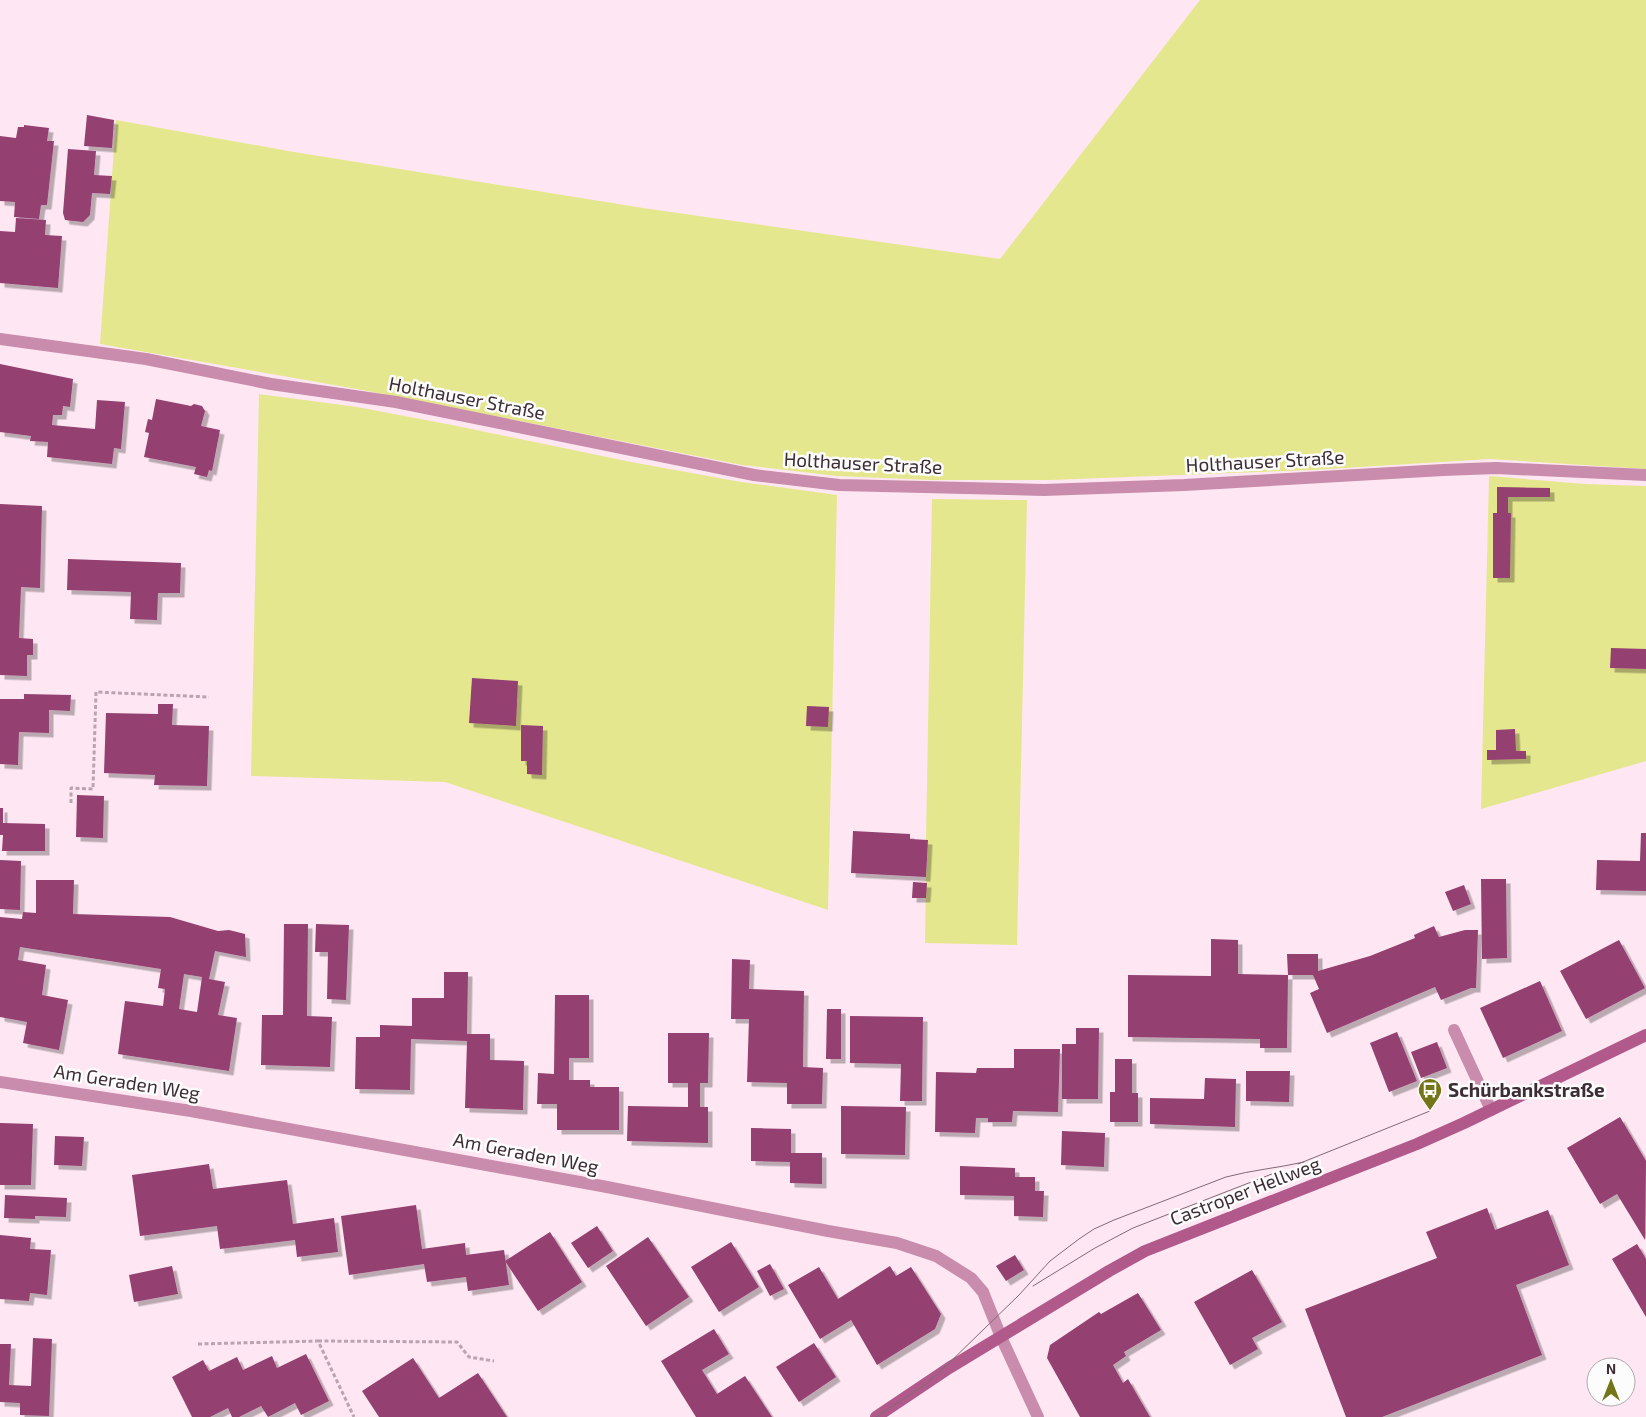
<svg xmlns="http://www.w3.org/2000/svg" width="1646" height="1417" font-family="'Exo 2',sans-serif">
<style>
.green{fill:#e5e78f}
.building{fill:#943f71;fill-rule:evenodd;filter:url(#shadow)}
.lines{fill:none;stroke-linecap:round;stroke-linejoin:round}
.path{stroke:#b9a5af;stroke-width:3;stroke-dasharray:4 2.5;stroke-linecap:butt}
.service{stroke:#c98cac;stroke-width:12}
.minor{stroke:#c98cac;stroke-width:12}
.secondary{stroke:#b1598b;stroke-width:12}
.tram{stroke:#7e6c75;stroke-width:1}
.labels{text-anchor:middle;stroke-width:5;stroke-linejoin:round;paint-order:stroke}
.street-label{font-size:19px;fill:#3d2e36;stroke:#fcfcfc}
.poi-label{font-size:19px;font-weight:bold;fill:#3d2e36;stroke:#fcfcfc;text-anchor:start}
</style>
<defs>
<filter id="shadow"><feDropShadow dx="4.5" dy="4.5" stdDeviation="0" flood-color="#0004"/></filter>
</defs>
<rect width="100%" height="100%" fill="#fee7f2"/>
<!-- green -->
<g class="green">
<polygon points="1200,0 1646,0 1646,469 1490,459 1312,470 1050,480 931,480 836,476 742,465 357,389 100,344 116,120 294,152 643,208 1000,259"/>
<polygon points="259,394 357,407 452,425 631,462 741,482 837,495 828,910 445,782 251,776"/>
<polygon points="1489,476 1585,484 1646,486 1646,761 1481,809"/>
<polygon points="932,499 1027,500 1017,945 925,943 926,877 928,841 926,840"/>
</g>
<!-- building -->
<g class="building">
<polygon points="87,115 114,120 112,148 84,146"/>
<polygon points="24,125 49,128 47,141 54,141 47,205 41,205 39,219 14,217 15,202 0,201 0,136 16,138 18,127 24,127"/>
<polygon points="68,149 96,151 94,175 112,176 110,194 92,193 90,215 83,222 65,220 63,213"/>
<polygon points="16,218 46,220 45,235 62,236 58,288 0,283 0,231 15,232"/>
<polygon points="0,364 73,379 70,407 63,406 62,415 53,415 52,425 95,429 97,400 125,402 121,449 114,448 112,464 47,457 48,442 30,441 31,436 0,432"/>
<polygon points="156,399 191,406 194,404 202,406 205,411 201,426 220,430 212,471 209,470 207,477 194,474 196,467 144,457 149,433 145,432 148,419 152,420"/>
<polygon points="1497,487 1550,488 1550,497 1508,497 1508,513 1511,513 1510,578 1493,578 1493,513 1497,513"/>
<polygon points="0,504 42,506 40,588 21,587 19,638 33,639 33,655 27,655 27,676 0,675"/>
<polygon points="68,559 181,563 180,593 158,593 157,620 130,619 131,592 67,590"/>
<polygon points="1611,648 1646,649 1646,669 1610,668"/>
<polygon points="472,678 518,681 516,726 469,723"/>
<polygon points="24,694 71,695 70,711 49,710 49,733 19,732 18,765 0,764 0,699 24,699"/>
<polygon points="158,704 173,704 172,725 209,726 207,786 154,785 155,775 104,773 106,713 158,714"/>
<polygon points="807,706 829,707 828,727 806,726"/>
<polygon points="521,725 543,726 542,775 527,774 527,761 521,761"/>
<polygon points="1515,729 1516,751 1526,751 1526,759 1487,760 1487,750 1496,750 1496,730"/>
<polygon points="77,795 104,796 103,838 76,837"/>
<polygon points="0,808 3,808 3,823 45,824 45,851 2,851 3,835 0,835"/>
<polygon points="853,831 910,834 910,839 928,840 926,877 851,873"/>
<polygon points="1641,833 1646,833 1646,891 1596,890 1597,860 1640,861"/>
<polygon points="0,860 21,861 20,910 0,909"/>
<polygon points="1481,879 1506,879 1507,958 1482,959"/>
<path d="M36 880H74L73 914 170 917 218 931 229 930 245 934 246 957 215 951 209 979 225 982 218 1015 237 1018 229 1071 118 1054 125 1001 163 1006 165 989 158 988 161 969 20 947 18 960 46 965 42 995 68 1000 59 1050 23 1043 27 1022 0 1017V917L22 919 23 912 36 913ZM184 974 202 977 197 1012 179 1009Z"/>
<polygon points="913,882 927,883 926,898 912,898"/>
<polygon points="1464,885 1471,904 1453,911 1445,892"/>
<polygon points="284,924 308,924 307,1016 332,1017 330,1067 261,1065 262,1015 283,1015"/>
<polygon points="316,924 349,925 346,1000 327,999 328,952 315,952"/>
<polygon points="1434,926 1439,937 1465,930 1478,930 1476,988 1471,988 1441,1000 1435,987 1327,1033 1310,993 1319,989 1313,975 1288,975 1287,954 1318,954 1318,971 1370,956 1415,938 1414,935"/>
<polygon points="1211,939 1238,940 1238,974 1288,975 1287,1048 1260,1048 1260,1039 1128,1037 1128,975 1211,976"/>
<polygon points="1619,940 1645,988 1586,1019 1560,971"/>
<polygon points="732,959 750,960 749,989 804,991 803,1067 823,1068 822,1104 787,1104 787,1083 747,1082 749,1019 731,1019"/>
<polygon points="444,972 468,972 467,1034 490,1034 490,1060 524,1061 523,1110 465,1108 467,1041 411,1039 410,1090 355,1089 356,1037 380,1037 380,1025 412,1026 412,998 444,998"/>
<polygon points="1540,981 1562,1031 1503,1058 1480,1008"/>
<polygon points="555,995 589,995 589,1058 569,1058 569,1080 590,1080 590,1087 619,1087 619,1130 557,1130 557,1104 537,1104 538,1073 554,1074"/>
<polygon points="827,1009 841,1009 841,1059 826,1059"/>
<polygon points="850,1016 923,1017 922,1101 900,1101 901,1064 850,1063"/>
<polygon points="1076,1028 1099,1028 1098,1099 1062,1099 1062,1044 1076,1044"/>
<polygon points="1397,1032 1417,1081 1389,1092 1370,1043"/>
<polygon points="668,1033 709,1033 708,1083 700,1083 700,1107 708,1107 708,1143 627,1141 628,1106 688,1107 688,1083 668,1083"/>
<polygon points="1437,1042 1447,1068 1421,1078 1411,1052"/>
<polygon points="1014,1049 1060,1049 1058,1112 1013,1111 1012,1122 988,1122 988,1118 976,1118 975,1133 935,1132 936,1072 976,1073 977,1068 1014,1068"/>
<polygon points="1115,1059 1132,1059 1132,1093 1138,1093 1138,1122 1110,1122 1110,1092 1115,1092"/>
<polygon points="1246,1071 1290,1071 1289,1102 1246,1101"/>
<polygon points="1205,1078 1236,1079 1235,1127 1150,1124 1150,1098 1204,1099"/>
<polygon points="841,1106 906,1107 905,1155 841,1154"/>
<polygon points="1620,1117 1646,1161 1645,1240 1617,1194 1600,1204 1567,1148"/>
<polygon points="0,1123 33,1124 31,1185 0,1185"/>
<polygon points="751,1128 791,1129 791,1153 822,1153 822,1184 790,1183 790,1162 751,1161"/>
<polygon points="1062,1131 1105,1133 1104,1167 1061,1165"/>
<polygon points="55,1136 84,1137 82,1166 54,1165"/>
<polygon points="209,1164 213,1189 287,1180 293,1224 334,1218 338,1252 297,1257 295,1240 220,1249 217,1226 140,1236 132,1175"/>
<polygon points="960,1166 1015,1168 1015,1177 1035,1177 1035,1191 1044,1191 1043,1217 1014,1216 1014,1196 960,1195"/>
<polygon points="5,1195 67,1198 66,1217 35,1216 35,1219 4,1218"/>
<polygon points="416,1205 422,1249 465,1243 466,1255 504,1250 509,1285 468,1291 466,1277 427,1282 424,1264 349,1275 341,1216"/>
<polygon points="1487,1208 1495,1230 1548,1210 1569,1265 1516,1285 1542,1355 1382,1417 1346,1417 1305,1309 1437,1258 1426,1232"/>
<polygon points="597,1226 613,1251 588,1268 571,1243"/>
<polygon points="550,1232 582,1282 538,1311 505,1261"/>
<polygon points="0,1235 31,1238 30,1249 51,1250 47,1295 30,1293 29,1301 0,1299"/>
<polygon points="648,1237 689,1297 646,1326 606,1266"/>
<polygon points="731,1242 759,1287 719,1312 691,1267"/>
<polygon points="1637,1244 1646,1259 1646,1317 1612,1259"/>
<polygon points="1015,1255 1024,1270 1006,1281 996,1266"/>
<polygon points="770,1264 784,1289 770,1296 757,1271"/>
<polygon points="172,1266 178,1294 134,1302 129,1275"/>
<polygon points="890,1266 896,1276 911,1267 941,1314 935,1329 877,1365 851,1320 820,1339 788,1285 819,1267 838,1299"/>
<polygon points="1252,1270 1282,1322 1252,1338 1258,1349 1230,1365 1194,1302"/>
<polygon points="1138,1293 1161,1330 1124,1352 1126,1356 1113,1365 1123,1383 1128,1379 1150,1417 1080,1417 1047,1358 1050,1345 1099,1312 1101,1314"/>
<polygon points="714,1329 729,1354 702,1370 717,1394 745,1376 772,1417 696,1417 661,1361"/>
<polygon points="33,1338 52,1339 49,1416 20,1415 20,1403 0,1402 0,1344 11,1344 9,1385 31,1386"/>
<polygon points="814,1343 836,1377 799,1402 776,1367"/>
<polygon points="306,1354 329,1401 301,1415 295,1403 268,1417 261,1406 239,1417 232,1417 228,1408 210,1417 192,1417 172,1377 203,1360 209,1371 237,1357 243,1370 272,1356 277,1368"/>
<polygon points="413,1358 439,1398 478,1373 507,1417 379,1417 362,1391"/>
</g>
<g class="lines">
<!-- path -->
<g class="path">
<polyline points="71,803 71,788 93,789 96,692 209,697"/>
<polyline points="318,1341 457,1342 469,1357 494,1361"/>
<polyline points="198,1344 318,1341 354,1417"/>
</g>
<!-- service -->
<g class="service">
<polyline points="0,339 146,359 271,384 396,402 754,475 839,485 1044,490 1184,485 1443,470 1496,468 1646,475"/>
<polyline points="1454,1030 1491,1110"/>
</g>
<!-- minor -->
<polyline class="minor" points="0,1082 191,1111 607,1187 828,1231 897,1243 936,1256 971,1278 983,1292 1001,1337 1038,1417"/>
<!-- secondary -->
<polyline class="secondary" points="876,1417 949,1368 1109,1271 1145,1251 1417,1144 1464,1123 1646,1035"/>
<!-- tram -->
<g class="tram">
<polyline points="1298,1164 1430,1111"/>
<polyline points="1033,1286 1095,1248 1133,1228 1277,1172"/>
<path d="M876 1417 926 1384 947 1365 1019 1295 1050 1261 1079 1239 1094 1229 1114 1220 1226 1177C1252 1170 1278 1168 1304 1162"/>
</g>
</g>
<!-- icons -->
<defs>
<g id="bus-pin" transform="scale(1.25)"><path d="M0 17L-7.5 6A9.5 9.5 0 1 1 7.5 6Z" fill="#747419" stroke="#fcfcfc"/><path d="M-5-6H5V4H4V6H2V4H-2V6H-4V4H-5ZM-3.5-4V0h7V-4ZM-3.5 1.2v1.5H-2V1.2ZM2 1.2v1.5H3.5V1.2Z" fill="#fff"/></g>
</defs>
<g fill-rule="evenodd">
<use href="#bus-pin" x="1430" y="1090"/>
</g>
<g class="labels">
<!-- street labels -->
<g class="street-label">
<text transform="translate(467 398) rotate(11)" y="7">Holthauser Straße</text>
<text transform="translate(1265 461) rotate(-3)" y="7">Holthauser Straße</text>
<text transform="translate(863 463) rotate(3)" y="7">Holthauser Straße</text>
<text transform="translate(127 1082) rotate(9)" y="7">Am Geraden Weg</text>
<text transform="translate(526 1153) rotate(11)" y="7">Am Geraden Weg</text>
<text transform="translate(1245 1191) rotate(-21)" y="7">Castroper Hellweg</text>
</g>
<!-- poi labels -->
<g class="poi-label">
<text x="1448" y="1097">Schürbankstraße</text>
</g>
</g>
<!-- north arrow -->
<g transform="translate(1611 1382)"><circle r="24" fill="#fcfcfc" stroke="#b0aaad"/>
<path d="M0-4L9 19L0 12L-9 19Z" fill="#747419"/>
<text y="-8" font-size="14" font-weight="bold" text-anchor="middle" fill="#3d2e36">N</text>
</g>
</svg>
